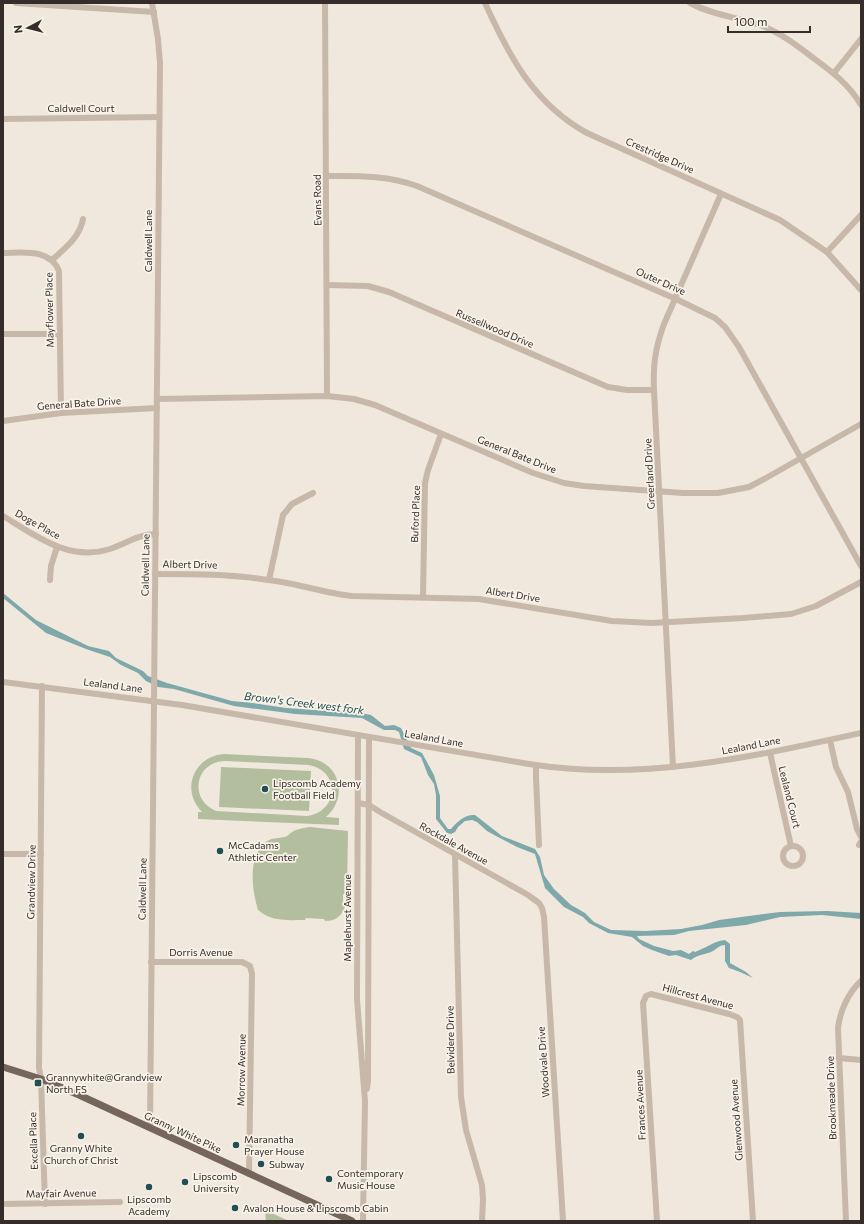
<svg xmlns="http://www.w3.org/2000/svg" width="864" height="1224" font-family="Commissioner,sans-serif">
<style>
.green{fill:#b3be9e;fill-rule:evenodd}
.water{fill:#7fa8ab}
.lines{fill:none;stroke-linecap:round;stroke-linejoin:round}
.minor{stroke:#c7b8aa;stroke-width:6}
.major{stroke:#76655b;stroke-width:7}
.poi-dot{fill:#224f53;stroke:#f8f2e9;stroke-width:1.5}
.labels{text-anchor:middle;stroke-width:3.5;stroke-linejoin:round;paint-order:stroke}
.street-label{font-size:10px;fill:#352d29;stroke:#f8f2e9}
.poi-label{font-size:10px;fill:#352d29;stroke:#f8f2e9;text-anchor:start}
.water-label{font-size:11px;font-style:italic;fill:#224f53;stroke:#f8f2e9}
</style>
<rect width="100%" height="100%" fill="#f0e8dd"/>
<!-- green -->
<g class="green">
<path d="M224 754 308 758C340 761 349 797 326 817L339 818V825L198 819V812H202C180 790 194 756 224 754ZM226 761 308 765C341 770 339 812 307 816L216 811C188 799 195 761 226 761Z"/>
<polygon points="221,767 311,771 309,811 219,807"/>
<path d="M310 827 348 831 347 894H343V906L345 907C341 917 335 921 325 921L324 919 306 918 305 920C288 920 272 922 258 910 252 890 247 857 266 842 272 837 277 839 284 837 287 837 289 834 292 832 297 829 303 828 310 827Z"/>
<polygon points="265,1210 289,1221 266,1221"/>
</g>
<!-- water -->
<path class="water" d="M3 593 36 620 88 646 109 651 116 658 143 671 148 676 167 683 232 701 253 703 286 708 361 713 371 715 385 726 394 725 401 728 411 748 422 753 434 775 440 796V818L448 829H451C457 822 465 814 475 815L502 836 535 849 540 857 544 875 554 889 571 905 585 913 594 922 611 930 645 931 681 929 702 925 719 920 780 912 827 911 861 913V919L822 915 780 917 746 925 689 931 674 935 637 936 639 939 654 946 673 951 681 950 689 954 693 951 695 952C704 949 716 940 725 940L730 944V963L746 972 753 978 740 972 729 968 725 961V945C720 945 718 948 713 951 706 955 700 953 691 960L676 955 669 956 652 950 643 946 632 937 608 933 589 923 583 917 564 907 545 888 535 854 517 847 496 836 487 831 477 822 472 820 465 821 458 827 455 832 451 834 447 833 436 819V795L434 784 428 775 421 757 404 749 399 732 395 730H384L362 718 295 714 234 706 174 689 158 687 146 681 138 673 121 665 110 657 86 649 46 633 3 598Z"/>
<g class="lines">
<!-- minor -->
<g class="minor">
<polyline points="16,3 154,12"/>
<polyline points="325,3 327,396"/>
<path d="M485 3C509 56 534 104 587 133L780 220 827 252 861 290"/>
<path d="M690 3C712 15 736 17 760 25 779 32 795 44 812 57 831 71 849 84 861 105"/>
<polyline points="834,73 861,39"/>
<polyline points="3,119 159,117"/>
<path d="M326 176C358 176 387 175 417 186L676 299 715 318 725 327 739 347 861 566"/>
<polyline points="827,252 861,215"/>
<path d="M3 253C23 253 50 248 59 271L61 413"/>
<path d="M52 260C65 248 80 237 83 219"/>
<polyline points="327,285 368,286 389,292 608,387 627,390 654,390"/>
<polyline points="3,334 59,334"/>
<polyline points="157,399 327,396 354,399 375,405 533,473 564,483 584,486 683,493 718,493 749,487 766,478 861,424"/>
<polyline points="3,421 61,413 157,408"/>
<path d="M3 516C36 536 69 562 110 549 126 544 138 534 156 534"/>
<path d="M155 574C193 574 230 574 268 580 296 583 324 593 352 596L479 599 612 621 652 623 743 618 791 614 816 606 861 582"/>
<polyline points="50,580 51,566 57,547"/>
<polyline points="269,580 283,515 292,504 313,493"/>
<polyline points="423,597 425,483 428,470 441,434"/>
<path d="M3 682 182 705 529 764C641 782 752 757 861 733"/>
<polyline points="42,686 39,1068 41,1079 45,1204"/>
<polyline points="358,735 357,999 365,1101 363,1221"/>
<polyline points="830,740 836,767 848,792 857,829 861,837"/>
<polyline points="770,753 791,846"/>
<polyline points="536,765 536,778 539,845"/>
<path d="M673 767 654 390C653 364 655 349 664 324L721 194"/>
<polyline points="358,803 369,805 380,812 528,895 539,903 542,908 544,917 563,1221"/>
<polyline points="859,845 861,842"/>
<circle cx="793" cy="856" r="10"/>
<polyline points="3,854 41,854"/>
<polyline points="455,855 461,1097 466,1130 482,1185 483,1200 482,1221"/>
<polyline points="151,962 242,962 250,966 252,974 249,1174"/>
<polyline points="839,1058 861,1060"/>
<polyline points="367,1089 368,1081 369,737"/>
<polyline points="150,1127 160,63 158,39 152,3"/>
<polyline points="3,1204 120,1202"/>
<polyline points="657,1221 643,1003 646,996 651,994 729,1014 737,1017 740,1020 753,1221"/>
<path d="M846 1221 838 1028C840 1011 848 993 861 981"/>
</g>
<!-- major -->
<polyline class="major" points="3,1067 41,1079 79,1095 352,1221"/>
</g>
<!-- markers -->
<g class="poi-dot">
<circle cx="265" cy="789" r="4"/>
<circle cx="220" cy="851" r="4"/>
<rect x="34" y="1079" width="8" height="8" rx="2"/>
<circle cx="81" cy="1136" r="4"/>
<circle cx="236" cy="1145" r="4"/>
<circle cx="261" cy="1164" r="4"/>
<circle cx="329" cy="1179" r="4"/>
<circle cx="185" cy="1182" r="4"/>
<circle cx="149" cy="1187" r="4"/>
<circle cx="235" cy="1208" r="4"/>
</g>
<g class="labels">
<!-- street labels -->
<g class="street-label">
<text x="81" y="112">Caldwell Court</text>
<text transform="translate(660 155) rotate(24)" y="4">Crestridge Drive</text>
<text transform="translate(317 200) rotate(-91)" y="4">Evans Road</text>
<text transform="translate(148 241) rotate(-90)" y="4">Caldwell Lane</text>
<text transform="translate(661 281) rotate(24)" y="4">Outer Drive</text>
<text transform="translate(49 310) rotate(-91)" y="4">Mayflower Place</text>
<text transform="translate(495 328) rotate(23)" y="4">Russellwood Drive</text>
<text transform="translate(79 403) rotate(-4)" y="4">General Bate Drive</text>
<text transform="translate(517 454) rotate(22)" y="4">General Bate Drive</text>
<text transform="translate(649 474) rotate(-93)" y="4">Greerland Drive</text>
<text transform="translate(415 514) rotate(-88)" y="4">Buford Place</text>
<text transform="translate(38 524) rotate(29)" y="4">Doge Place</text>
<text transform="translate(190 564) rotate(1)" y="4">Albert Drive</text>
<text transform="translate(145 565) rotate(-89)" y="4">Caldwell Lane</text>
<text transform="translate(513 594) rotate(9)" y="4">Albert Drive</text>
<text transform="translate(113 685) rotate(7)" y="4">Lealand Lane</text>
<text transform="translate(434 738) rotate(10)" y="4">Lealand Lane</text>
<text transform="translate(751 745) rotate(-11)" y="4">Lealand Lane</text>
<text transform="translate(790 797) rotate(76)" y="4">Lealand Court</text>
<text transform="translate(454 843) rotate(29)" y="4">Rockdale Avenue</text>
<text transform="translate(31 882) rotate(-89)" y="4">Grandview Drive</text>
<text transform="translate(142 889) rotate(-89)" y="4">Caldwell Lane</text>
<text transform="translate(347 918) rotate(-90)" y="4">Maplehurst Avenue</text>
<text x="201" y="956">Dorris Avenue</text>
<text transform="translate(698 996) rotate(15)" y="4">Hillcrest Avenue</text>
<text transform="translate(450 1040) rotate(-91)" y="4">Belvidere Drive</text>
<text transform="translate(543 1062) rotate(-94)" y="4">Woodvale Drive</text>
<text transform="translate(241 1070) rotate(-89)" y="4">Morrow Avenue</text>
<text transform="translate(831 1098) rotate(-92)" y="4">Brookmeade Drive</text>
<text transform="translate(640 1105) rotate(-93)" y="4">Frances Avenue</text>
<text transform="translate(736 1120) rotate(-94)" y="4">Glenwood Avenue</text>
<text transform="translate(183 1132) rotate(25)" y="4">Granny White Pike</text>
<text transform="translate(33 1141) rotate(-92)" y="4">Excella Place</text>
<text transform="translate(61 1193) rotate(-1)" y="4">Mayfair Avenue</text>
</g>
<!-- poi labels -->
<g class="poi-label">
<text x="273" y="787">Lipscomb Academy<tspan x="273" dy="12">Football Field</tspan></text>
<text x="228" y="849">McCadams<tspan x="228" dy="12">Athletic Center</tspan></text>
<text x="46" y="1081">Grannywhite@Grandview<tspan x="46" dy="12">North FS</tspan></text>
<text x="244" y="1143">Maranatha<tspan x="244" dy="12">Prayer House</tspan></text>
<text x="81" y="1152" text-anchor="middle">Granny White<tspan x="81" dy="12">Church of Christ</tspan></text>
<text x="269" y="1168">Subway</text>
<text x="337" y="1177">Contemporary<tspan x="337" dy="12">Music House</tspan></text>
<text x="193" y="1180">Lipscomb<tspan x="193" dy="12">University</tspan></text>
<text x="149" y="1203" text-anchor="middle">Lipscomb<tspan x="149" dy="12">Academy</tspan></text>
<text x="243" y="1212">Avalon House &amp; Lipscomb Cabin</text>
</g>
<!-- water labels -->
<g class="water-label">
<text transform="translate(304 703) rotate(7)" y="4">Brown's Creek west fork</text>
</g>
</g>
<!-- border -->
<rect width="864" height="1224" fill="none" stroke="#352d29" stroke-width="8"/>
<!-- north arrow -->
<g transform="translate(28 28) rotate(263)" stroke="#f8f2e9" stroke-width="3" paint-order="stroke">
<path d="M0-3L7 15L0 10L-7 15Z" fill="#352d29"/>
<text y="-6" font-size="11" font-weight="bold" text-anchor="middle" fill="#352d29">N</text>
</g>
<!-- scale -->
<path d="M728 26v6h82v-6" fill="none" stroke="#352d29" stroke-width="2"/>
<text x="734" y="26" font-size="12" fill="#352d29" stroke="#f8f2e9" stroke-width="3" paint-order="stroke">100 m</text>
</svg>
